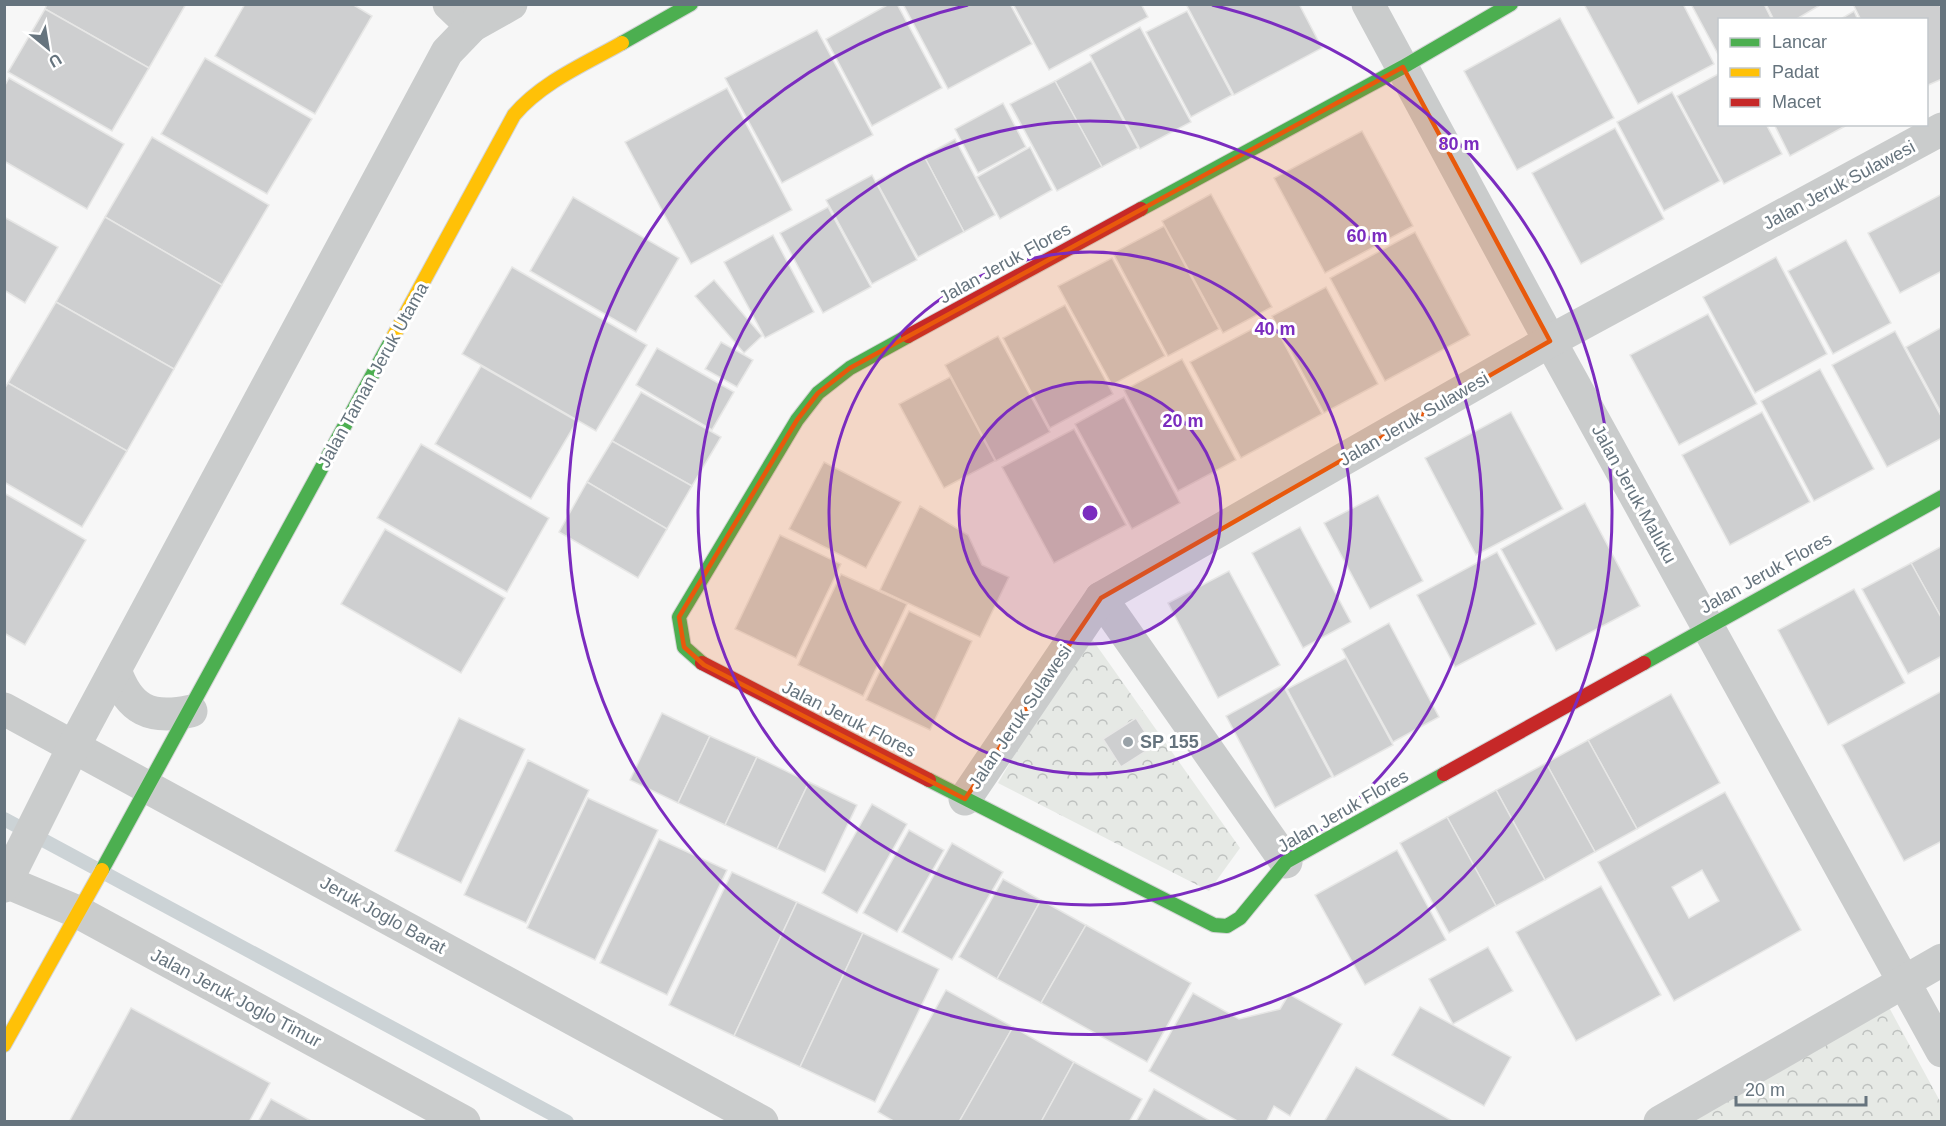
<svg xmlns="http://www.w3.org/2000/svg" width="1946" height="1126" font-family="Helvetica,sans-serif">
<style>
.park{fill:url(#park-crowns)}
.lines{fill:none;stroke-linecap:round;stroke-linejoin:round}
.stream{stroke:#ccd3d6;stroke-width:14}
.building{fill:#cecfd0;stroke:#e7e7e6;stroke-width:1.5;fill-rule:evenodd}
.fast-casing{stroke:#d3d4d5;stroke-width:16}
.slow-casing{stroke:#d3d4d5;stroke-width:16}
.jam-casing{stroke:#d3d4d5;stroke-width:16}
.street{stroke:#cacccc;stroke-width:33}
.fast{stroke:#4caf50;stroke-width:14}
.slow{stroke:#ffc107;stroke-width:14}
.jam{stroke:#c62828;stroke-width:14}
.marked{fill:#e8590c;fill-opacity:0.2;stroke:#e8590c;stroke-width:4.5;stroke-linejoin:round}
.ring{fill:none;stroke:#7b2cbf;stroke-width:3}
.poi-dot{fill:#99a2a8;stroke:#fff;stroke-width:2}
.labels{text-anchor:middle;stroke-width:6;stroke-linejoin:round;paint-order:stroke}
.street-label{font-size:18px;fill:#66747e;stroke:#fff}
.poi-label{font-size:18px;font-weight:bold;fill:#66747e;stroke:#fff;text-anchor:start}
.centre{fill:#7b2cbf;stroke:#fff;stroke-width:3}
.ring-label{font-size:18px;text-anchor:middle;font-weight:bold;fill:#7b2cbf;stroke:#fff;stroke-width:6;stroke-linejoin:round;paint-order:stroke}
</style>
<defs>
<pattern id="park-crowns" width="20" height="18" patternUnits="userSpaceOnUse" patternTransform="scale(1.5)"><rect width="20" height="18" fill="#e6e9e5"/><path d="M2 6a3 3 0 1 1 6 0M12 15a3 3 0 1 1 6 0" fill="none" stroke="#bec1bf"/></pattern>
</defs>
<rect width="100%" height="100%" fill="#f7f7f7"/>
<!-- park -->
<g class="park">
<polygon points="1087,632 1240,848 1209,891 998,783"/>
<polygon points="1885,1000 1941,1103 1941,1121 1673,1122"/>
</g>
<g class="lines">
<!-- stream -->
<polyline class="stream" points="4,819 567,1122"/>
</g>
<!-- building -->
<g class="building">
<polygon points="47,4 186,4 149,68 45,9"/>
<polygon points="245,4 352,4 372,16 315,114 215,56"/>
<polygon points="889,4 897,4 942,88 872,126 826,39"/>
<polygon points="903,4 1010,4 1032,44 948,89"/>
<polygon points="1013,4 1141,4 1148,17 1049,70"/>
<polygon points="1186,4 1299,4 1322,48 1234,95"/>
<polygon points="1584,4 1683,4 1714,64 1638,104"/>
<polygon points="1691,4 1764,4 1772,20 1720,20 1720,58"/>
<polygon points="1766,4 1822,4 1795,20 1774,20"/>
<polygon points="1853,4 1939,4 1942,9 1942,79 1926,86 1926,20 1861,20"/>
<polygon points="45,9 149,68 112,131 8,72"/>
<polygon points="1187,11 1232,95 1191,117 1146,32"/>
<polygon points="1854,11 1858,20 1839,20"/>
<polygon points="1560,18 1614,118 1517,170 1464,71"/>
<polygon points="1140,27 1191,122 1140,149 1090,55"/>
<polygon points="817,30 873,135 782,183 725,78"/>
<polygon points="205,58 312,119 267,194 161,134"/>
<polygon points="1091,61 1138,148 1102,167 1055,81"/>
<polygon points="1720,73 1720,124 1766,124 1782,154 1724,184 1677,96"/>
<polygon points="9,78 124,144 87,209 4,161 4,87"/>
<polygon points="1055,81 1102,167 1057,191 1010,104"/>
<polygon points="727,88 792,210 691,264 625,142"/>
<polygon points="1672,92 1720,181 1664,211 1617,122"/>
<polygon points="1003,103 1026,147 978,173 955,129"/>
<polygon points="1774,124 1849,124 1790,156"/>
<polygon points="1615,128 1664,219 1581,264 1532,173"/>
<polygon points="1362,131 1413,226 1325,273 1274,178"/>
<polygon points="152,137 269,205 222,285 105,217"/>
<polygon points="955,139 995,215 964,232 924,156"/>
<polygon points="1030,147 1052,190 1000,219 977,177"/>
<polygon points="924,156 964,232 918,257 876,181"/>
<polygon points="872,175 917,260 872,284 826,200"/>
<polygon points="1211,194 1272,307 1223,333 1162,221"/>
<polygon points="1942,194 1942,271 1900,293 1868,233"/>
<polygon points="573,197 679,258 636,332 530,271"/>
<polygon points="828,207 871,287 823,313 780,233"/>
<polygon points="4,217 58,247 25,303 4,290"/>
<polygon points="105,217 222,285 174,369 56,302"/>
<polygon points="1164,226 1219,329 1168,356 1113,253"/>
<polygon points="1415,232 1470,335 1385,381 1330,278"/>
<polygon points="773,235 814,312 765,338 724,262"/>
<polygon points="1846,240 1891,323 1833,354 1788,271"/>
<polygon points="1776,257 1827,354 1755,393 1703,297"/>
<polygon points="1112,258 1165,356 1112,385 1058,286"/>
<polygon points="512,267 647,345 596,431 462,354"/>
<polygon points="714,280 762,336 744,353 695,296"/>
<polygon points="1326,287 1378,384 1324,413 1272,316"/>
<polygon points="56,302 174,369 127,451 8,383"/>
<polygon points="1065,305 1113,394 1050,428 1003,338"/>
<polygon points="1708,314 1757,404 1679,445 1630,355"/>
<polygon points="1271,319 1322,414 1241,458 1190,362"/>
<polygon points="1942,327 1942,414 1906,347"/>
<polygon points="1895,331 1942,418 1942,438 1887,467 1832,365"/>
<polygon points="998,336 1050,432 996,461 945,365"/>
<polygon points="721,342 753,360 737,387 705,369"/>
<polygon points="657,348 734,392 712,430 636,385"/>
<polygon points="1182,359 1236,460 1178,491 1124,390"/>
<polygon points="481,366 577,421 531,499 435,444"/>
<polygon points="1820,369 1874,469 1814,501 1761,401"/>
<polygon points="950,377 995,461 944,488 899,404"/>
<polygon points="8,383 127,451 82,527 4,482 4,389"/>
<polygon points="641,392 721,437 692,486 612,441"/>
<polygon points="1124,397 1180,503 1132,529 1075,424"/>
<polygon points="1511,412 1563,509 1476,555 1425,458"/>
<polygon points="1762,412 1810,502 1730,545 1682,455"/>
<polygon points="1074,429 1126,525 1054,563 1002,467"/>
<polygon points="612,441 692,486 667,529 587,482"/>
<polygon points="421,444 549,518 507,592 377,518"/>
<polygon points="824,462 901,502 866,568 789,529"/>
<polygon points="587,482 667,529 638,578 559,532"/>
<polygon points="4,493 86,540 25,645 4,633"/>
<polygon points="1378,495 1423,581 1370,609 1324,523"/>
<polygon points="1585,503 1640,606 1556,651 1501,549"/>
<polygon points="920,506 968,535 982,565 1009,577 980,637 880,590"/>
<polygon points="1300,527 1351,622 1303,648 1252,553"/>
<polygon points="385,529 505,598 461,673 341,604"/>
<polygon points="780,535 841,564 796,658 735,629"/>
<polygon points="1942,546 1942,619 1911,563"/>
<polygon points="1497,552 1536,624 1455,667 1417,595"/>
<polygon points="1911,563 1942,619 1942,656 1908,674 1862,589"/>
<polygon points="1229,571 1280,665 1218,698 1168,603"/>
<polygon points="841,574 907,604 863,696 798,665"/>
<polygon points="1854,589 1905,683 1828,725 1778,630"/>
<polygon points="909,611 972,641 930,730 866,700"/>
<polygon points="1389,623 1439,717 1393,742 1342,649"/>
<polygon points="1346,658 1393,745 1334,777 1287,689"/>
<polygon points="1283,685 1332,777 1275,808 1226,716"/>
<polygon points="1942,691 1942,841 1904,861 1842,745"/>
<polygon points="1671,694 1720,783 1637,829 1588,740"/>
<polygon points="662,713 710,736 678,803 630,780"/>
<polygon points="459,718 525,749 461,883 395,851"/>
<polygon points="1136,718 1154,746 1121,767 1103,739"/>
<polygon points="710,736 757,757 725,825 678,803"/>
<polygon points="1588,740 1637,829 1595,852 1546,763"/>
<polygon points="757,757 809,782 777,849 725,825"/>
<polygon points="528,760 589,790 526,923 464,895"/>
<polygon points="1546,763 1595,852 1545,880 1496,790"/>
<polygon points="809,782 857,805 825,872 777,849"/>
<polygon points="1496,790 1545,880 1496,906 1447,817"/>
<path d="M1725 792 1801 930 1674 1001 1598 862ZM1702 870 1719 901 1689 918 1672 887Z"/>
<polygon points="588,798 658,830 595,960 527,928"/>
<polygon points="872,804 907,824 857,913 822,893"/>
<polygon points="1447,817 1496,906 1449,933 1400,843"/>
<polygon points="909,830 944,850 897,932 863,913"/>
<polygon points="659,839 727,870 667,995 600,963"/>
<polygon points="952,843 1003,872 952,960 902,932"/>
<polygon points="1397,850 1446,940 1365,985 1315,895"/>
<polygon points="732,872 797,902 734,1036 669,1005"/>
<polygon points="1003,879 1041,900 997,979 959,957"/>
<polygon points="1601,886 1661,995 1576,1041 1516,932"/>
<polygon points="1041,900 1086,925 1041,1003 997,979"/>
<polygon points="797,902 863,933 800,1067 734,1036"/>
<polygon points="1086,925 1191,983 1147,1062 1041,1003"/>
<polygon points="863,933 939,969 875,1102 800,1067"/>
<polygon points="1488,947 1513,991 1453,1024 1429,979"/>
<polygon points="946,990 1013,1027 959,1122 895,1122 878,1112"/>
<polygon points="1193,993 1239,1019 1280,1009 1289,994 1342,1024 1290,1116 1274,1106 1266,1122 1239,1122 1149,1071"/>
<polygon points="1420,1007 1511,1057 1484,1106 1392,1055"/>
<polygon points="131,1008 270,1083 249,1122 69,1122"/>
<polygon points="1013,1027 1074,1062 1041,1122 959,1122"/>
<polygon points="1074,1062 1142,1099 1129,1122 1041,1122"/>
<polygon points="1356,1067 1454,1122 1324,1122"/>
<polygon points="1154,1089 1212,1122 1136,1122"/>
<polygon points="271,1099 313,1122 258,1122"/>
</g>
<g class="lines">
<!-- fast casing -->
<g class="fast-casing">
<g id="fast">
<polyline points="622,43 691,4"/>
<polyline points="1141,209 1403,67 1511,4"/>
<polyline points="702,663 684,647 679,617 797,420 818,393 850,368 908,336"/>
<polyline points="1644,663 1942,497"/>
<polyline points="929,780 1214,925 1227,926 1240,918 1286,862 1444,774"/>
<polyline points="102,870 392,339"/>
</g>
</g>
<!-- slow casing -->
<g class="slow-casing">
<g id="slow">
<path d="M392 339 514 115C542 82 585 64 622 43"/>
<polyline points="4,1045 102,870"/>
</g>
</g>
<!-- jam casing -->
<g class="jam-casing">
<g id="jam">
<polyline points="908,336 1141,209"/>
<polyline points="702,663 929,780"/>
<polyline points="1444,774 1644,663"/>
</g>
</g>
<!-- street -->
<g class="street">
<polyline points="449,4 472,26"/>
<polyline points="1368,4 1550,341 1942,1051"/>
<polyline points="1101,598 1286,862"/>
<path d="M115 670C129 710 150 720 191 711"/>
<polyline points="4,709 762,1122"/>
<polyline points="965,799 1101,598 1550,341 1942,129"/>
<polyline points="4,881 78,912 464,1122"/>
<polyline points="4,886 74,746 447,52 472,26 511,4"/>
<polyline points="1660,1122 1942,960"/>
</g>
<!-- fast -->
<use href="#fast" class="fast"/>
<!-- slow -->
<use href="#slow" class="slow"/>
<!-- jam -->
<use href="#jam" class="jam"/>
</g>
<!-- marked area -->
<path class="marked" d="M1403 67 1550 341 1101 598 965 799 704 665 684 647 679 617 797 420 818 393 850 368Z"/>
<!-- distance rings -->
<circle cx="1090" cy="513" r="131" fill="#7b2cbf" fill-opacity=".12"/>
<g class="ring">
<circle cx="1090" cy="513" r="131"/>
<circle cx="1090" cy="513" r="261"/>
<circle cx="1090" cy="513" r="392"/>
<path d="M1212 5A522 522 0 1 1 968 5"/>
</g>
<!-- markers -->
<circle class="poi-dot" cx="1128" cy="742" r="6"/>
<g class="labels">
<!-- street labels -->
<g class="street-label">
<text transform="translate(1839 185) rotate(-28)" y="6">Jalan Jeruk Sulawesi</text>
<text transform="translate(1005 263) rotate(-29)" y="6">Jalan Jeruk Flores</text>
<text transform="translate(373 375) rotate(-61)" y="6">Jalan Taman Jeruk Utama</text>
<text transform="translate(1414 419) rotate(-30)" y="6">Jalan Jeruk Sulawesi</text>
<text transform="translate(1634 494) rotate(61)" y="6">Jalan Jeruk Maluku</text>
<text transform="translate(1766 573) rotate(-29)" y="6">Jalan Jeruk Flores</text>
<text transform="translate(1020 717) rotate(-56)" y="6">Jalan Jeruk Sulawesi</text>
<text transform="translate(849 719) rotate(27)" y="6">Jalan Jeruk Flores</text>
<text transform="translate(1343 811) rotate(-30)" y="6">Jalan Jeruk Flores</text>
<text transform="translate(383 915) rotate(29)" y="6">Jeruk Joglo Barat</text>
<text transform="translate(236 998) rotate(28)" y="6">Jalan Jeruk Joglo Timur</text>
</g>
<!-- poi labels -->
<g class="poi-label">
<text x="1140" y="748">SP 155</text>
</g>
</g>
<circle cx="1090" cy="513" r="9" class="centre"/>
<g class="ring-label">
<text x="1459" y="150">80 m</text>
<text x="1367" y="242">60 m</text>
<text x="1275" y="335">40 m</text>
<text x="1183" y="427">20 m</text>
</g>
<!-- border -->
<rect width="1946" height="1126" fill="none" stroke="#66747e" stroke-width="12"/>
<!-- legend -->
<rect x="1718" y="18" width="210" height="108" fill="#ffffff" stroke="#c2c7cb" stroke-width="1.5"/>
<rect x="1730" y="38" width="30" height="9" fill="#4caf50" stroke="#c2c7cb" stroke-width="1.5"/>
<text x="1772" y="48" font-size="18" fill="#66747e">Lancar</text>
<rect x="1730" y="68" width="30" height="9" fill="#ffc107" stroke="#c2c7cb" stroke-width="1.5"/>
<text x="1772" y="78" font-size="18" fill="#66747e">Padat</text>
<rect x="1730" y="98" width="30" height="9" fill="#c62828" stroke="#c2c7cb" stroke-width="1.5"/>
<text x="1772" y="108" font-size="18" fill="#66747e">Macet</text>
<!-- north arrow -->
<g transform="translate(48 48) rotate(150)" stroke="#ffffff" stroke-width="4.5" paint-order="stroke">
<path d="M0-4.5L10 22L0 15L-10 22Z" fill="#66747e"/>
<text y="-9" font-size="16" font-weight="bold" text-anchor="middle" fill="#66747e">U</text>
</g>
<!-- scale -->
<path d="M1736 1096v9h130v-9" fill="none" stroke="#66747e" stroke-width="3"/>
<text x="1745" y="1096" font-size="18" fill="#66747e" stroke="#ffffff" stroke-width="4.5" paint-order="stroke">20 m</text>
</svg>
